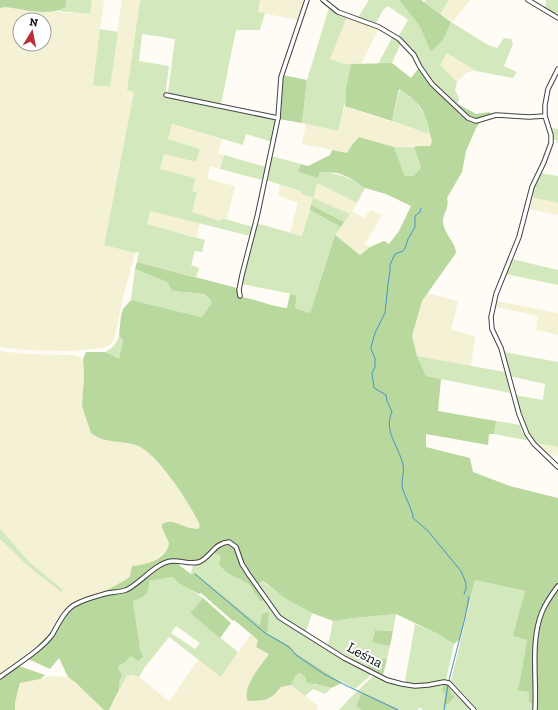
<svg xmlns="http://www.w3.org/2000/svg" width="558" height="710" font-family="'Zilla Slab',serif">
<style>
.farmland{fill:#f4f1d4;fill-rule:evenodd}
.green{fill:#d4e8be;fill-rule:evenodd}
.forest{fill:#b8d89e}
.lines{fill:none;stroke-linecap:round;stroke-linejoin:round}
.stream{stroke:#4593c7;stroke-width:1}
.street-casing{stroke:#434343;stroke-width:5.5}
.street{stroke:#fff;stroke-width:3.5}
.labels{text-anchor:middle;stroke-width:4;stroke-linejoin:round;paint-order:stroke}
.street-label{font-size:15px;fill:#101010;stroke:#fff}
</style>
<rect width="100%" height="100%" fill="#fefcf4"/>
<!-- farmland -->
<g class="farmland">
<path d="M92 0H104L93 84 109 87 122 0H140L127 90 134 91 104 245 135 253 123 298 114 340 110 345 103 348 72 351 25 350 0 347V8L5 7 41 11 90 14ZM20 20H44V44H20Z"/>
<polygon points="260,0 300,0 305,1 298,20 258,12"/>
<polygon points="449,0 470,0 453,22 440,14"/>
<polygon points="347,17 379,28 361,64 344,64 330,59"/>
<polygon points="447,53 476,71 468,72 457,82 440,65"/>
<polygon points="345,106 429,134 432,141 430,146 394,147 359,137 352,145 347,153 302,144 306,124 338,131"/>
<polygon points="171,124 222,139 218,153 224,155 220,169 210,166 207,179 235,186 227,219 221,218 220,221 192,212 197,193 192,192 160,169 164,154 196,162 200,149 168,139"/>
<polygon points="317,183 357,203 352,211 364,218 371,210 382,215 365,244 370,247 360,255 335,235 349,214 302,236 290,232 298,203 278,196 280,185 300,191"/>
<polygon points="531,197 558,203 558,215 528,209"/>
<polygon points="150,211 200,223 197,237 147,224"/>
<polygon points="426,293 458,301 451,330 475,336 471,366 417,356 412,336 422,301"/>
<polygon points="497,301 558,313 558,335 536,330 538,316 496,307"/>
<polygon points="0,351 26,354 71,355 78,356 83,359 84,376 82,406 94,436 107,440 138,446 147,451 171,477 187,501 200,526 198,529 186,527 173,521 162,528 169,543 166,551 150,563 144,565 133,566 130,576 127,579 100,594 59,620 50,633 39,644 0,674 0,539 29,567 61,591 62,590 29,562 0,528"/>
<polygon points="536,443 558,447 558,456 547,454"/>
<polygon points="251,634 258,640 256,647 269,654 247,686 274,695 281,687 291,685 318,706 317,710 109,710 115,700 122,683 129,675 139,677 169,701 199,659 221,677"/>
<polygon points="52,676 68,677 75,682 104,710 15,710 15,703 21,683"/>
</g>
<!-- green -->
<g class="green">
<polygon points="66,0 92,0 90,14 59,11 66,7"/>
<polygon points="140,0 260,0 258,12 265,13 260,30 236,30 221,104 170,94 168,92 175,39 142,34 139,61 169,66 165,97 276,120 272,142 246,134 243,145 172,124 168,139 200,149 196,162 164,154 160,169 195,178 192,191 197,193 192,212 220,221 221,218 253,227 250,236 150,211 147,224 205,240 202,252 195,251 191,265 199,268 196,277 137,262 139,251 135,253 104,245 134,92 127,90"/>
<polygon points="369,0 399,0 419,25 431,52 443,40 451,22 488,45 497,48 504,38 511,39 513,44 504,66 517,72 513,78 476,71 447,53 440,65 457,82 455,90 459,98 458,104 454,105 430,84 412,48 398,37 408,20 388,6 383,10 376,23 358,17"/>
<polygon points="426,0 449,0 440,14 424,2"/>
<polygon points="546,0 558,0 558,13 552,13 545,9"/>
<path d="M329 8 337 13 347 17 330 59 344 64H351C348 87 344 109 338 131L302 123 307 80Z"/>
<polygon points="100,29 118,32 110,87 93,85"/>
<polygon points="393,36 401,43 392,63 378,64"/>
<polygon points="400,89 416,102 425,115 429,134 392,121"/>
<polygon points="551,128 558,129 558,143 556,143 557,140 554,140"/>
<polygon points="394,147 414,147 421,167 414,176 405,176"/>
<polygon points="224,155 266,167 262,180 220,169"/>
<path d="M271 156 301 164 298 172 318 178 320 172C341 174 347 176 365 188L357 203 317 183 313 198 350 214 344 222 311 205 313 198 302 194 300 191 266 180Z"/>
<polygon points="539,173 558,176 558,203 531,197"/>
<polygon points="310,210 341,227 335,235 310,313 295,308 297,295 242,284 256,223 302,236"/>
<polygon points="512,259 558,270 558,285 506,274"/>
<polygon points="135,269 167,282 172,291 205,294 212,302 204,314 201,317 131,300"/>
<path d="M119 335 123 341 119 360 105 352C113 348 117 343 119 335Z"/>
<polygon points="504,352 558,362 558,447 536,443 528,432 515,395 543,400 545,384 509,376"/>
<polygon points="417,356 505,372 510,393 426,376"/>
<polygon points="496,421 520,425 522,432 530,441 494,434"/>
<polygon points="0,528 29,562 63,590 61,592 29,567 0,539"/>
<polygon points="213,553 221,556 240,580 245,581 249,584 252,589 265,600 272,611 285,623 328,650 370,673 370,676 355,689 325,673 297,654 290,646 267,633 195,573 191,574 192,568 194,565 200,563"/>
<path d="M173 577 203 598 190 613 238 652 221 677 169 637 145 667 139 677 132 675 127 676 119 690V684L122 674 118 669 119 665 125 663 131 656 142 657 140 649 133 601 149 581ZM176 626 200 643 195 649 171 633Z"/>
<polygon points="475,580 525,591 514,636 527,640 520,680 517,689 529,692 534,703 533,710 478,710 451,681"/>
<polygon points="262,581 286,599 312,613 306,632 279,615 258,584"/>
<polygon points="396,614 393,631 375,630 372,641 390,646 387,659 370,658 367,667 328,645 333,621 354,618"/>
<polygon points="415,624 438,634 454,644 446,680 428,684 407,683 405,681"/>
<polygon points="300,673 315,685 322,684 331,688 325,694 313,689 305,696 291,685 296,675"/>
<path d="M373 676C379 676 390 683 397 685 412 689 429 687 444 684L442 691 445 694 443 705 451 693 449 685 472 710H423L419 707 418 710H400L377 700 365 693 356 706 361 710H339L351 697Z"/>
</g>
<!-- forest -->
<g class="forest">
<path d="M0 0H66V7C50 17 23 9 5 7L0 8Z"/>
<polygon points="399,0 421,0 451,22 443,40 431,52 419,25"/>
<path d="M392 63 411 78 419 68 454 104H458L476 114 490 112 491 117 480 122 476 128 466 151 462 172 447 198C450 209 442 214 443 223 445 235 456 243 456 253L422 301 412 336 417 356 426 376 441 379 438 411 496 421 494 434H489L488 445 426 434V447L470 458 473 472 510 486 558 498V710H537V705L529 702V692L517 690 520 680 527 640 513 636 525 591 475 580 460 639 454 644 438 634 396 614 354 618 333 621 312 613 286 599 263 581 258 584 250 575 240 555 229 541C214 538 209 557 197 561 190 563 184 561 177 559L179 565 191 574 195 573 260 626 262 614 269 612 267 633 290 646 297 654 342 683 331 688C322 684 315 685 306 682V678L300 673 296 675 291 685 281 687 274 695 265 700 248 701C241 687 261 666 269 654L256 647 258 640 234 620 233 621 201 593 199 594 179 583 173 577 149 581C149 594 145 597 133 601L140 649 143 657 138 661 131 656 125 663 119 665 118 669 122 674 119 684V690L109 710H104L75 682 68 677 59 658 50 669 28 659 41 650 39 644 50 633 69 608 100 594 127 579 130 576 132 566C146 565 167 559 169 543L162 528V524C172 519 175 523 184 526 188 528 193 528 198 529L200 526C192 506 158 454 138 446 123 440 104 444 91 433L82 406 84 376 83 359 86 352H105L119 359 123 341 119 335 121 316 123 309 131 300 201 317 204 314 212 302 205 294 172 291 167 282 135 269 137 262 237 288 239 297C255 298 270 307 287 308L290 294 297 295 295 308 310 313 335 235 360 255 370 247 384 241 389 244 399 231 411 206 386 194 365 188 350 178 338 173 320 172 318 178 298 172 301 164 308 166 330 155 332 150 347 153 352 145 359 137 394 147 405 176H414L421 167 414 147 419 146H430L432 141C429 133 428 125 425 116 422 105 409 95 399 89L392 121 345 106 346 89 351 64Z"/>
<polygon points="283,75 307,80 302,123 279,119"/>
<polygon points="311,205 344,222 341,227 310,210"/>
<polygon points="225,544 229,544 234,548 240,564 265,600 260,601 249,584 229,574 219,565 221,556 213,553 220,546"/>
<polygon points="203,598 231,623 220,638 190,613"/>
<polygon points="375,630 393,631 390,646 372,642"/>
<polygon points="370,658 387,659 383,675 367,667"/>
<polygon points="19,666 45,675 40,679 20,683 15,703 15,710 0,710 0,680"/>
<polygon points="444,684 449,685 451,693 455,696 449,703 443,706 445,694 442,691"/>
<polygon points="362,692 400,710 361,710 356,706"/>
</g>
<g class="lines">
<!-- stream -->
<g class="stream">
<path d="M421 208 420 212 415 216V227L408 239 405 248 403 251 395 254 390 265V271L388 284 385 313 375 333 371 347V349L375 358V367L372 373 374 388 386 395 387 401 392 412C383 431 399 446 403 465 405 474 400 481 403 490 405 496 414 514 413 518L428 531 461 571 466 583V589L464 594"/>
<polyline points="195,574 265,633 289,647 296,655 324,674 345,685 398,710"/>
<polyline points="449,680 465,618 469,597"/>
<polyline points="444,710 448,685"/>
</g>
<!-- street casing -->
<g class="street-casing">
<g id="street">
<polyline points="323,0 338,12 379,27 399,39 414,55 420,67 432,84 468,118 476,121 496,115 529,117 545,116"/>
<polyline points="528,0 558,18"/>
<polyline points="558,69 548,89 545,105 545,116 551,135 551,143 544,162 532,187 519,237 496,294 491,317 492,329 501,348 519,414 527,434 534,444 558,467"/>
<polyline points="166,95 278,118"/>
<polyline points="240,296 239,290 242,275 257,217 278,118 281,77 307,0"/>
<path d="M0 677C16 665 41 650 52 635 58 625 65 609 76 604 85 599 98 596 108 593 114 592 120 592 126 590 140 584 156 562 172 561 181 560 189 565 199 562 211 557 214 543 229 542L236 547 242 564 249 575 279 617 285 621 344 658 387 680 402 684 415 686 428 685 444 682 449 683 474 710"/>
<path d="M535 710C537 679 530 641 542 612 546 602 552 594 558 586"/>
</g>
</g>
<!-- street -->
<use href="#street" class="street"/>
</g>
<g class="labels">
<!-- street labels -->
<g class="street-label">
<text transform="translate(365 655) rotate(28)" y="5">Leśna</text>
</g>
</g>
<!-- north arrow -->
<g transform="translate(32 32) rotate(10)"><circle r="19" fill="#ffffff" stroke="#9f9f9f"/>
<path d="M0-3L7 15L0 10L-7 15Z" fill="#ba2e34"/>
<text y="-6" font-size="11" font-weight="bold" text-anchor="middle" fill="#101010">N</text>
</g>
</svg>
